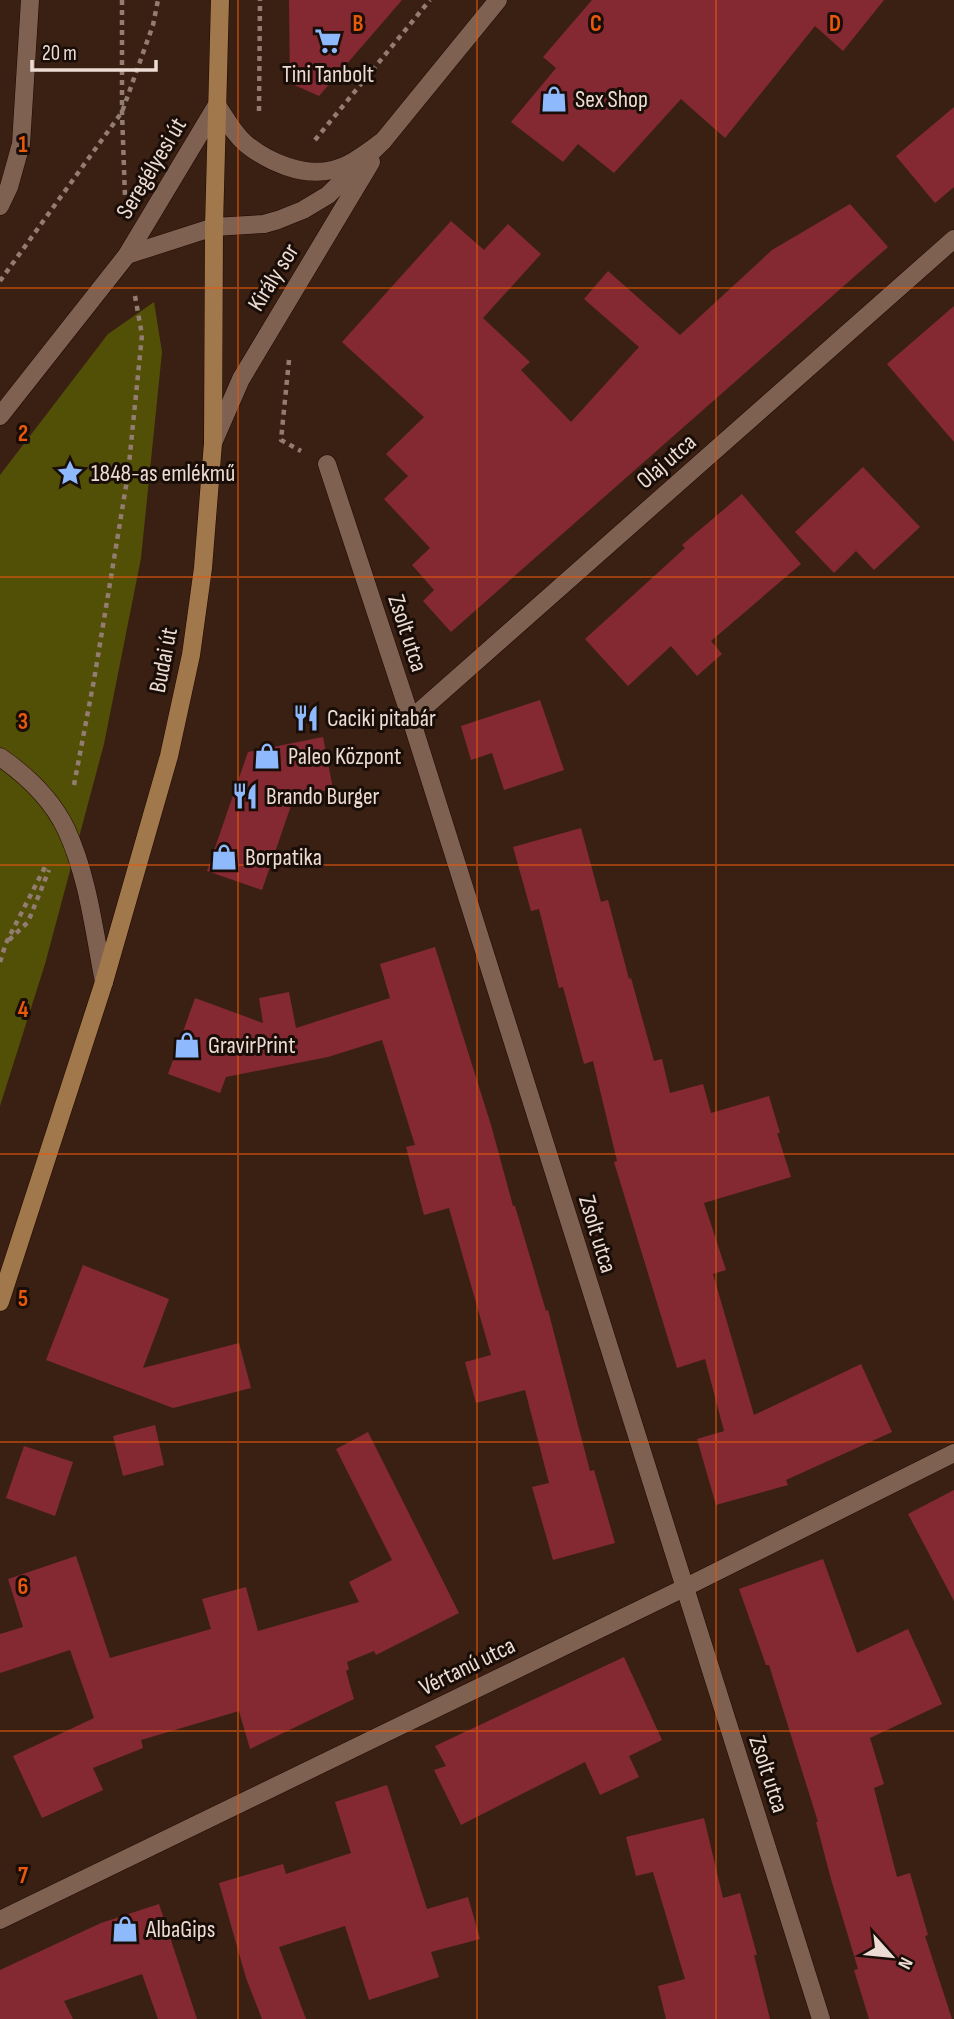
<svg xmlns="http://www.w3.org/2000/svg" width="954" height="2019" font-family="'Sofia Sans Condensed',sans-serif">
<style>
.green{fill:#524f07}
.building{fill:#842932}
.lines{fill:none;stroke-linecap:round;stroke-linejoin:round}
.lane-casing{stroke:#200901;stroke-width:19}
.street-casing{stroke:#200901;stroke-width:19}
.secondary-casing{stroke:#200901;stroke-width:19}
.path{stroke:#937d72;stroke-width:4.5;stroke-dasharray:5 5;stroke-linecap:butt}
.lane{stroke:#7f6152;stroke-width:18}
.street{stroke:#7f6152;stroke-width:18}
.secondary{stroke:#a0784b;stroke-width:18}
.grid{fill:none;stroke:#e8590c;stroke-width:2;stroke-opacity:0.55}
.labels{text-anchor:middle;stroke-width:6;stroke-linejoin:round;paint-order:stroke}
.poi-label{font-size:24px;fill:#eddcd3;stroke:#190d08;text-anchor:start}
.street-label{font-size:24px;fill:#eddcd3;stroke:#190d08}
.grid-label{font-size:23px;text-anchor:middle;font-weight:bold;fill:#e8590c;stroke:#190d08;stroke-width:6;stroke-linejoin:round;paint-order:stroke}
</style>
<rect width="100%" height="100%" fill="#3a2013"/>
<!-- green -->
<polygon class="green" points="154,302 162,352 141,558 104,744 45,964 0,1106 0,475 108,334"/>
<!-- building -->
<g class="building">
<polygon points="289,0 402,0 319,96 290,83"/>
<polygon points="592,0 884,0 843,51 815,26 725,138 681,99 614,173 578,144 563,162 511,122 556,68 543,57"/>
<polygon points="954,107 954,187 935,203 896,156"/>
<polygon points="850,204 888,247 451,632 423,601 434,590 412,565 430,548 384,499 408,476 386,454 424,417 342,342 451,221 484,250 508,224 541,254 483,318 530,362 521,370 571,422 639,347 584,299 608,271 680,335 772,250"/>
<polygon points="954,306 954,442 887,364"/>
<polygon points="863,467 920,527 874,570 856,551 834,573 795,532"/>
<polygon points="742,494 801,564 711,641 722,654 697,676 671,646 628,686 585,639 685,548 682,545"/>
<polygon points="540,700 564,770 504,790 492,753 471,760 461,726"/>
<polygon points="323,737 333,789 294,797 262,890 207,871 248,752"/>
<polygon points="581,828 601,902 608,900 629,979 631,978 654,1061 662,1059 670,1093 703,1084 711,1113 769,1096 780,1133 777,1133 791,1177 704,1203 726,1270 713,1274 754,1415 861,1364 892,1432 786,1480 788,1485 716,1505 697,1439 724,1431 705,1359 677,1368 614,1162 617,1161 593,1061 584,1064 563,987 559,988 539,909 531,911 513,847"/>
<polygon points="435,947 491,1125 513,1206 515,1206 546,1311 548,1310 590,1471 594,1470 615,1543 553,1560 532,1487 549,1483 525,1390 476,1403 465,1362 491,1355 449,1208 424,1215 406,1147 415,1145 382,1040 328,1057 226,1077 220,1093 168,1074 195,998 263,1023 259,998 289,992 296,1028 390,998 380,964"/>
<polygon points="83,1265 169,1299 143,1368 239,1343 251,1388 173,1408 46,1360"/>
<polygon points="155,1425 164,1465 123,1476 113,1436"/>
<polygon points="368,1432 459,1613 376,1655 374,1651 347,1662 349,1669 346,1671 354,1699 250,1749 239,1711 141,1740 143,1748 93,1768 103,1790 42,1818 13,1756 94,1718 70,1650 0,1673 0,1634 23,1627 8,1579 76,1556 110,1658 211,1629 202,1599 246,1587 258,1631 359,1602 349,1582 392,1560 336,1449"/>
<polygon points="24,1446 73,1462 55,1516 6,1498"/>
<polygon points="954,1490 954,1601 908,1514"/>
<polygon points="823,1559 857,1653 908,1629 942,1704 870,1738 884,1784 874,1788 897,1877 910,1873 928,1935 925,1936 952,2019 869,2019 854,1970 858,1969 831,1879 816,1822 818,1822 769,1665 766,1665 739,1589"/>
<polygon points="624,1657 662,1740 629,1756 639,1777 600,1795 585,1762 461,1825 434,1770 446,1766 435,1746"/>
<polygon points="387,1785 427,1909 468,1897 480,1939 431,1952 439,1977 369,2000 345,1926 279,1947 306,2019 262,2019 246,1978 219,1883 283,1864 286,1874 351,1853 335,1802"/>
<polygon points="704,1818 723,1898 740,1893 757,1955 754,1955 770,2019 666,2019 658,1986 685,1979 653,1872 636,1876 626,1837"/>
<polygon points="159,1904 197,2019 158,2019 142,1974 64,2001 73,2019 0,2019 0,1970 101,1923"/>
</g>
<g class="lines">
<!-- lane casing -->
<g class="lane-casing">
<polyline id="lane" points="0,206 9,187 21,144 30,0"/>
</g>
<!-- street casing -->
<g class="street-casing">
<g id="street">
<polyline points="127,255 214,227 264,224 278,220 303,210 328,195 383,141 498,0"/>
<path d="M0 416 127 255 217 105C226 119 234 134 246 144 268 162 303 177 332 170 351 166 367 152 383 141"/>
<polyline points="213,443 241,379 371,162"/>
<polyline points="327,464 411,719 821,2019"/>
<polyline points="411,719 954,239"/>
<path d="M0 757C26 775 52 800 66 829 88 876 94 931 104 982"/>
<polyline points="0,1920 684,1588 954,1453"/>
</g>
</g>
<!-- secondary casing -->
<g class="secondary-casing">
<polyline id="secondary" points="0,1302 104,982 169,756 191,655 203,568 213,443 214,227 220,0"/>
</g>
<!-- path -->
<g class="path">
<polyline points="122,0 122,112 125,197"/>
<polyline points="259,111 260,0"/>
<polyline points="315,140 430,0"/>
<polyline points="0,281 122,112 153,25 158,0"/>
<polyline points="289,360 281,440 301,451"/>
<polyline points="74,785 94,680 128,474 142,335 135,296"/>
<polyline points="9,940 28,922 49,870"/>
<polyline points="0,962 6,943 46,865"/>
</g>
<!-- lane -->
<use href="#lane" class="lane"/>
<!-- street -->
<use href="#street" class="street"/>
<!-- secondary -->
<use href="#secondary" class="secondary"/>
</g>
<!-- grid -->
<path class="grid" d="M238 0V2019M477 0V2019M716 0V2019M0 288H954M0 577H954M0 865H954M0 1154H954M0 1442H954M0 1731H954"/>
<!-- icons -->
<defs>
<g id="supermarket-bare" transform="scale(2.1)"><path d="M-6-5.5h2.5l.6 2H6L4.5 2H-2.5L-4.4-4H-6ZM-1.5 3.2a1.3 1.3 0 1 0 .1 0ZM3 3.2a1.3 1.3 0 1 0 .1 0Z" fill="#8eb9fd" stroke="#190d08" stroke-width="2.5" paint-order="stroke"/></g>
<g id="shop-bare" transform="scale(2.1)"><path d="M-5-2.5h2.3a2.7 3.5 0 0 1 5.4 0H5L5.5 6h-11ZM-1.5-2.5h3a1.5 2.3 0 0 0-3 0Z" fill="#8eb9fd" stroke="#190d08" stroke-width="2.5" paint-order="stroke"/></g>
<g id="sight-bare" transform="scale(2.1)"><path d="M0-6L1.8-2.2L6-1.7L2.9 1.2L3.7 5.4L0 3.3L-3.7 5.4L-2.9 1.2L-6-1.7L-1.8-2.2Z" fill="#8eb9fd" stroke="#190d08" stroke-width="2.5" paint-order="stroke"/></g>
<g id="restaurant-bare" transform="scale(2.1)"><path d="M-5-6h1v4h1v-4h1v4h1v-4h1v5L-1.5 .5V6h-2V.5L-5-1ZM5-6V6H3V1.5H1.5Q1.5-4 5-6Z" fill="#8eb9fd" stroke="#190d08" stroke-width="2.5" paint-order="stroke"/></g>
</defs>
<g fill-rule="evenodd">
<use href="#supermarket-bare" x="328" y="41"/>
<use href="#shop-bare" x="554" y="99"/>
<use href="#sight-bare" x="70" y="473"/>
<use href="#restaurant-bare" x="306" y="718"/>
<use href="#shop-bare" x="267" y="756"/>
<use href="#restaurant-bare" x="245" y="796"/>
<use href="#shop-bare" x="224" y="857"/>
<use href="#shop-bare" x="187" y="1045"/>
<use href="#shop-bare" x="125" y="1929"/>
</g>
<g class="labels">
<!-- poi labels -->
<g class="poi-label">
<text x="328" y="82" text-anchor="middle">Tini Tanbolt</text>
<text x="575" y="107">Sex Shop</text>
<text x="91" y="481">1848-as emlékmű</text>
<text x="327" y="726">Caciki pitabár</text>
<text x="288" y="764">Paleo Központ</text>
<text x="266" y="804">Brando Burger</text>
<text x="245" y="865">Borpatika</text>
<text x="208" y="1053">GravirPrint</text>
<text x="146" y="1937">AlbaGips</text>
</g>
<!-- street labels -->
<g class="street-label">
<text transform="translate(151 168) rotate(-59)" y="8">Seregélyesi út</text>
<text transform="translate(273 277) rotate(-58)" y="8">Király sor</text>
<text transform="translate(666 461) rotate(-41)" y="8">Olaj utca</text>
<text transform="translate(408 633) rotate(72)" y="8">Zsolt utca</text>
<text transform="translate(163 660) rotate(-79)" y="8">Budai út</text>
<text transform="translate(598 1234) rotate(73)" y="8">Zsolt utca</text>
<text transform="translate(467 1666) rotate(-26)" y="8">Vértanú utca</text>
<text transform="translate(769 1774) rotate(72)" y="8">Zsolt utca</text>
</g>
</g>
<g class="grid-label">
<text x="358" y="31">B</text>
<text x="596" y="31">C</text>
<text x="835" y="31">D</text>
<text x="23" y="152">1</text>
<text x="23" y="441">2</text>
<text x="23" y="729">3</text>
<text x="23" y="1017">4</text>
<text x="23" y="1306">5</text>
<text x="23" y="1594">6</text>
<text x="23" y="1883">7</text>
</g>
<!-- north arrow -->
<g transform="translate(891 1956) rotate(117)" stroke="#190d08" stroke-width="5" paint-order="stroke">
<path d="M0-5L12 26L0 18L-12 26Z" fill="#eddcd3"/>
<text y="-10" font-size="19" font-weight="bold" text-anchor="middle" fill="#eddcd3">N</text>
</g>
<!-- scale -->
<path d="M32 60v10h124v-10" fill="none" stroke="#eddcd3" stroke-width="3.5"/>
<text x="42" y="60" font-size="21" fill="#eddcd3" stroke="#190d08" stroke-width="5" paint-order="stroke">20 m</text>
</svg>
